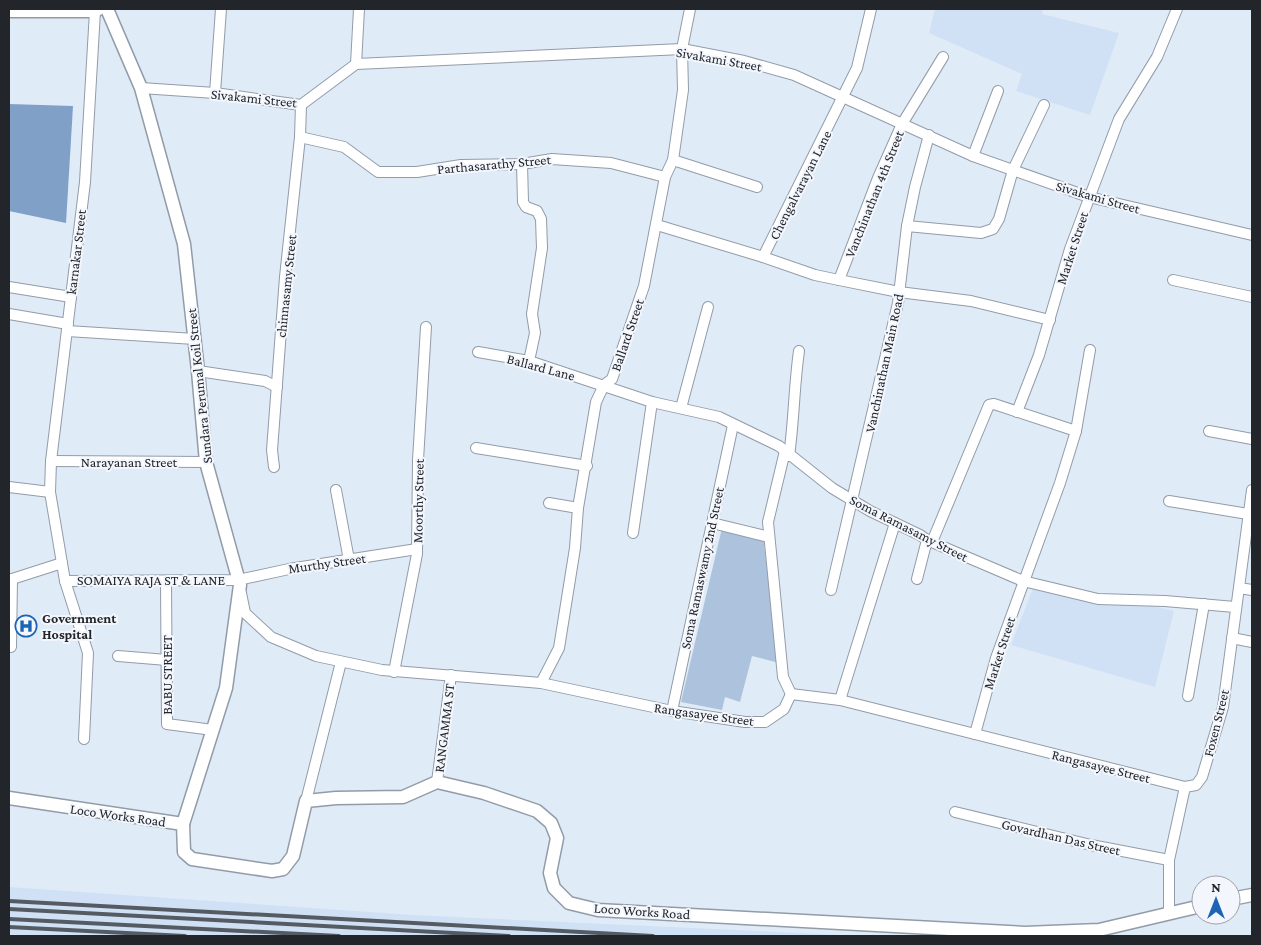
<svg xmlns="http://www.w3.org/2000/svg" width="1261" height="945" font-family="'Crimson Pro',serif">
<style>
.built{fill:#d1e1f5}
.green{fill:#adc2dc}
.water{fill:#80a0c8}
.lines{fill:none;stroke-linecap:round;stroke-linejoin:round}
.minor-casing{stroke:#929ca8;stroke-width:12}
.tertiary-casing{stroke:#929ca8;stroke-width:15}
.minor{stroke:#fff;stroke-width:10}
.tertiary{stroke:#fff;stroke-width:12}
.rail{stroke:#555b62;stroke-width:4}
.labels{text-anchor:middle;stroke-width:4;stroke-linejoin:round;paint-order:stroke}
.street-label{font-size:14px;fill:#22262b;stroke:#f3f7fd}
.poi-label{font-size:14px;font-weight:bold;fill:#22262b;stroke:#f3f7fd;text-anchor:start}
</style>
<rect width="100%" height="100%" fill="#e0ebf8"/>
<!-- built -->
<g class="built">
<polygon points="935,9 1043,9 1042,14 1119,33 1090,115 1016,91 1022,74 929,33"/>
<polygon points="1037,578 1174,611 1155,687 1011,645"/>
<polygon points="9,887 414,915 864,936 9,936"/>
</g>
<!-- green -->
<polygon class="green" points="722,528 763,537 779,663 752,656 740,702 725,697 722,710 681,702"/>
<!-- water -->
<polygon class="water" points="9,104 73,106 66,223 9,211"/>
<g class="lines">
<!-- minor casing -->
<g class="minor-casing">
<g id="minor">
<polyline points="95,11 85,182 51,461 50,492 65,581 238,580 289,569 417,549"/>
<polyline points="356,64 359,9"/>
<polyline points="141,88 215,93 301,105 356,64 682,49 744,61 794,75 973,156 1089,197 1252,235"/>
<polyline points="215,93 221,9"/>
<polyline points="300,137 344,147 378,172 417,172 461,165 522,164 552,159 611,163 665,177"/>
<polyline points="973,156 998,91"/>
<polyline points="673,160 757,187"/>
<polyline points="522,164 523,202 526,207 537,211 541,219 542,248 532,314 535,333 529,361"/>
<polyline points="657,225 763,257 857,68 871,9"/>
<polyline points="907,226 981,233 993,229 999,219 1013,170 1044,105"/>
<polyline points="763,257 815,275 839,280 899,292 971,301 1050,320"/>
<polyline points="839,280 878,178 902,124 943,57"/>
<polyline points="1173,280 1252,297"/>
<polyline points="9,287 71,297"/>
<polyline points="9,314 68,324"/>
<polyline points="67,331 195,339"/>
<polyline points="478,352 529,361 652,402 719,417 779,446 832,488 870,511 920,535 927,540 1023,581 1098,599 1165,601 1235,607"/>
<polyline points="198,371 265,381 277,387"/>
<polyline points="681,408 708,307"/>
<polyline points="1017,412 1039,355 1070,249 1119,119 1157,57 1177,9"/>
<polyline points="1209,431 1252,439"/>
<polyline points="476,448 587,466"/>
<polyline points="785,451 768,522 783,677 791,694"/>
<path d="M789 456C794 421 794 386 799 351"/>
<polyline points="51,461 206,462"/>
<polyline points="274,467 272,450 285,277 300,137 301,105"/>
<polyline points="9,487 50,492"/>
<polyline points="336,490 349,560"/>
<polyline points="1169,501 1248,514"/>
<polyline points="549,503 578,508"/>
<polyline points="712,523 769,537"/>
<polyline points="633,533 652,402"/>
<polyline points="932,542 989,405 994,404 1076,431"/>
<polyline points="917,579 927,540"/>
<polyline points="9,580 62,563"/>
<polyline points="65,581 88,653 84,739"/>
<polyline points="166,581 167,724 213,730"/>
<polyline points="1239,588 1252,590"/>
<polyline points="831,590 898,303 907,226 915,187 929,135"/>
<polyline points="241,593 245,613 271,637 316,656 382,670 541,683 672,711 745,722 765,722 784,709 791,694 840,700 1185,787"/>
<polyline points="1232,638 1252,642"/>
<polyline points="11,647 12,579"/>
<polyline points="118,656 167,660"/>
<polyline points="394,672 417,554 418,460 426,327"/>
<polyline points="541,683 559,648 575,548 578,508 596,402 604,385 612,379 644,286 665,177 673,160 683,90 682,49 690,9"/>
<polyline points="1188,696 1204,604"/>
<polyline points="840,700 895,523"/>
<polyline points="672,711 733,425"/>
<polyline points="975,734 996,658 1060,483 1076,431 1090,350"/>
<polyline points="437,782 451,675"/>
<polyline points="306,801 341,662"/>
<polyline points="955,812 1091,845 1169,860"/>
<polyline points="1169,914 1169,860 1185,787 1196,785 1202,777 1223,707 1252,490"/>
</g>
</g>
<!-- tertiary casing -->
<g class="tertiary-casing">
<g id="tertiary">
<polyline points="107,9 141,88 184,244 198,371 206,462 240,585 226,688 183,824"/>
<polyline points="9,11 95,11 99,9"/>
<polyline points="9,798 183,824 184,852 192,859 272,871 283,869 293,856 306,801 336,798 403,797 437,782 484,793 537,811 551,823 557,838 550,873 554,888 569,903 598,910 1025,933 1099,930 1201,906"/>
<polyline points="1231,899 1252,895"/>
</g>
</g>
<!-- minor -->
<use href="#minor" class="minor"/>
<!-- tertiary -->
<use href="#tertiary" class="tertiary"/>
<!-- rail -->
<g class="rail">
<polyline points="9,901 653,936"/>
<polyline points="9,909 509,936"/>
<polyline points="9,919 339,936"/>
<polyline points="9,927 185,936"/>
</g>
</g>
<!-- icons -->
<defs>
<g id="hospital-ring" transform="scale(1.125)"><circle r="9.5" fill="#f3f7fd" stroke="#1c64b4" stroke-width="1.5"/><path d="M-5-5h3v3.5h4V-5h3V5h-3V1.5h-4V5h-3Z" fill="#1c64b4"/></g>
</defs>
<g fill-rule="evenodd">
<use href="#hospital-ring" x="26" y="626"/>
</g>
<g class="labels">
<!-- street labels -->
<g class="street-label">
<text transform="translate(719 59) rotate(10)" y="5">Sivakami Street</text>
<text transform="translate(254 98) rotate(6)" y="5">Sivakami Street</text>
<text transform="translate(494 164) rotate(-5)" y="5">Parthasarathy Street</text>
<text transform="translate(800 185) rotate(-63)" y="5">Chengalvarayan Lane</text>
<text transform="translate(874 194) rotate(-68)" y="5">Vanchinathan 4th Street</text>
<text transform="translate(1098 197) rotate(16)" y="5">Sivakami Street</text>
<text transform="translate(1072 248) rotate(-72)" y="5">Market Street</text>
<text transform="translate(76 252) rotate(-83)" y="5">karnakar Street</text>
<text transform="translate(286 286) rotate(-84)" y="5">chinnasamy Street</text>
<text transform="translate(627 335) rotate(-71)" y="5">Ballard Street</text>
<text transform="translate(884 363) rotate(-78)" y="5">Vanchinathan Main Road</text>
<text transform="translate(541 367) rotate(15)" y="5">Ballard Lane</text>
<text transform="translate(199 386) rotate(-96)" y="5">Sundara Perumal Koil Street</text>
<text x="129" y="467">Narayanan Street</text>
<text transform="translate(418 501) rotate(-89)" y="5">Moorthy Street</text>
<text transform="translate(909 528) rotate(27)" y="5">Soma Ramasamy Street</text>
<text transform="translate(327 563) rotate(-8)" y="5">Murthy Street</text>
<text transform="translate(702 568) rotate(-78)" y="5">Soma Ramaswamy 2nd Street</text>
<text x="151" y="585">SOMAIYA RAJA ST &amp; LANE</text>
<text transform="translate(999 653) rotate(-72)" y="5">Market Street</text>
<text transform="translate(167 675) rotate(-90)" y="5">BABU STREET</text>
<text transform="translate(704 714) rotate(8)" y="5">Rangasayee Street</text>
<text transform="translate(1216 723) rotate(-76)" y="5">Foxen Street</text>
<text transform="translate(444 728) rotate(-83)" y="5">RANGAMMA ST</text>
<text transform="translate(1101 766) rotate(14)" y="5">Rangasayee Street</text>
<text transform="translate(118 815) rotate(8)" y="5">Loco Works Road</text>
<text transform="translate(1061 837) rotate(13)" y="5">Govardhan Das Street</text>
<text transform="translate(642 911) rotate(4)" y="5">Loco Works Road</text>
</g>
<!-- poi labels -->
<g class="poi-label">
<text x="42" y="623">Government<tspan x="42" dy="16">Hospital</tspan></text>
</g>
</g>
<!-- border -->
<rect width="1261" height="945" fill="none" stroke="#22262b" stroke-width="20"/>
<!-- north arrow -->
<g transform="translate(1216 900)"><circle r="24" fill="#f3f7fd" stroke="#9fa3a9"/>
<path d="M0-4L9 19L0 12L-9 19Z" fill="#1c64b4"/>
<text y="-8" font-size="14" font-weight="bold" text-anchor="middle" fill="#22262b">N</text>
</g>
</svg>
